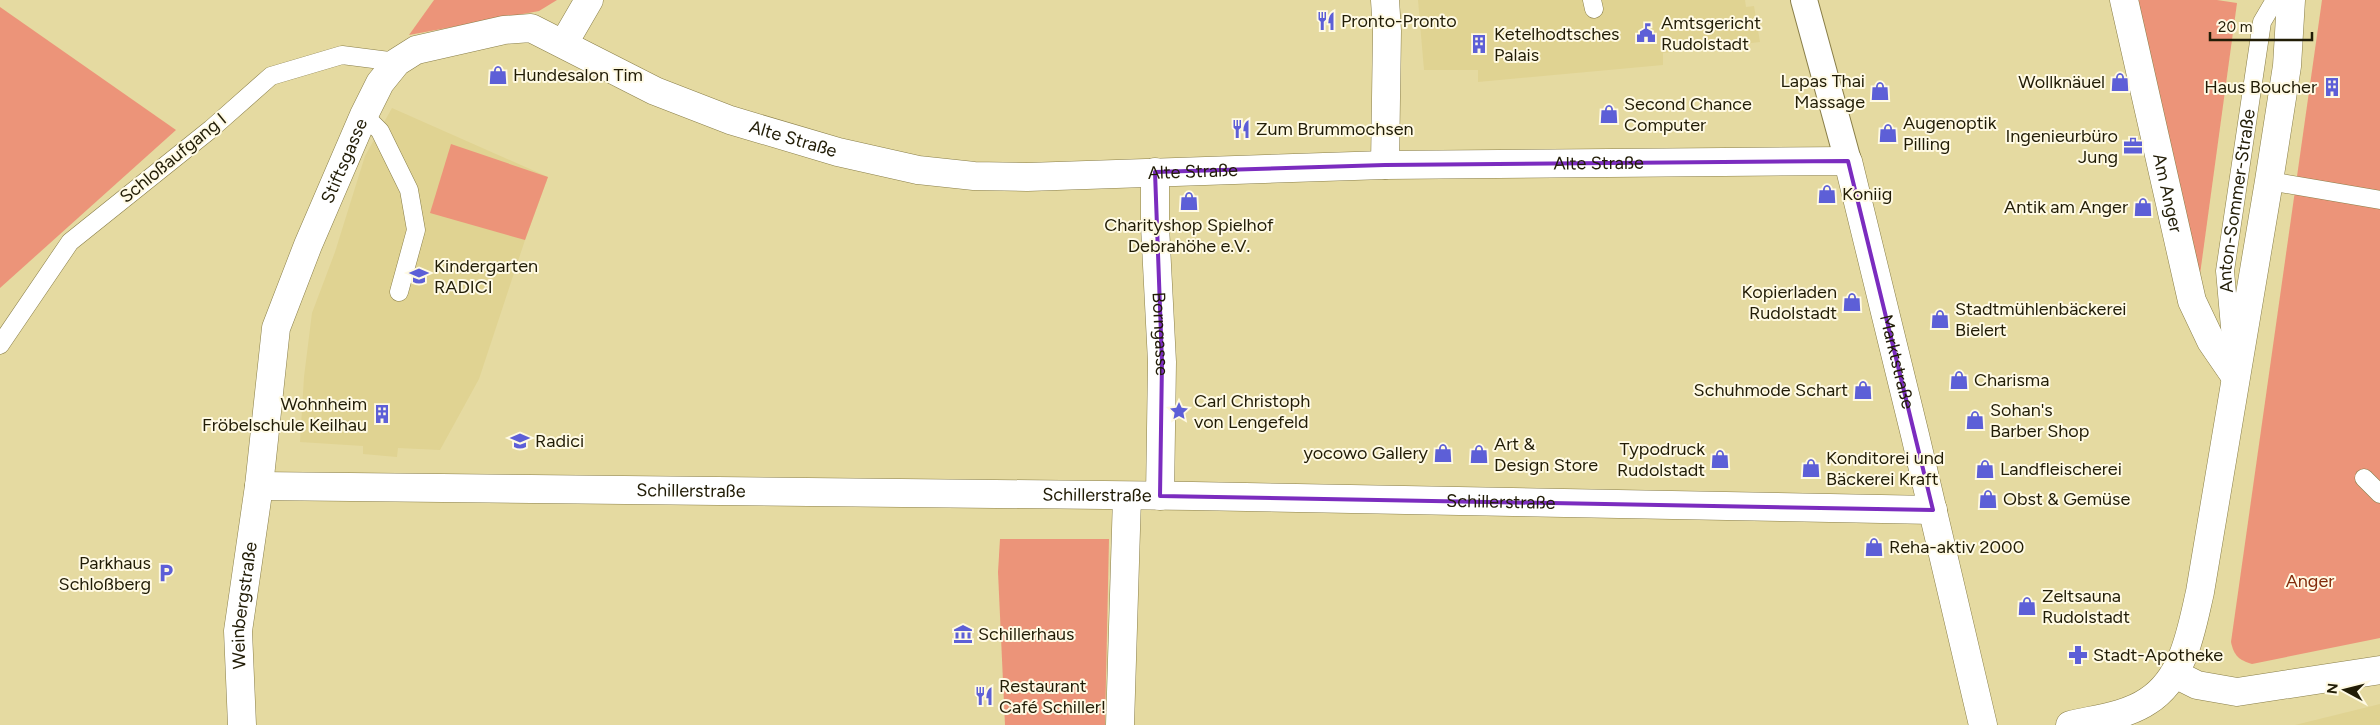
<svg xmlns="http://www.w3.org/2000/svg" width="2380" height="725" font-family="Figtree,sans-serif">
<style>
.built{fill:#e0d392}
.green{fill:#ec9479}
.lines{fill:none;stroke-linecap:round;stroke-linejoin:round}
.service-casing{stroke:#897e48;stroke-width:19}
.pedestrian-casing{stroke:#897e48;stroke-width:28}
.minor-casing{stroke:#897e48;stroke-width:29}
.primary-casing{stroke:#897e48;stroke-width:29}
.service{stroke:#fff;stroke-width:18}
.pedestrian{stroke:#fff;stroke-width:26}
.minor{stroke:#fff;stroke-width:28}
.primary{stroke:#fff;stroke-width:28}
.marked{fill:none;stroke:#7b2cbf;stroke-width:4;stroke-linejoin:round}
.labels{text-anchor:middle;stroke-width:4;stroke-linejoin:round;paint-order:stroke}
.poi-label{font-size:18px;fill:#211c06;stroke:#fffae4;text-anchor:start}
.street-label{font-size:18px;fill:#211c06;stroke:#fffae4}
.park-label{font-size:18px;fill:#832c0c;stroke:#fffae4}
</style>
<rect width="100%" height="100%" fill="#e5daa1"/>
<!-- built -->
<g class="built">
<polygon points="1418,0 1745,0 1746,7 1754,6 1760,42 1663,53 1663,65 1478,82 1478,70 1424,70"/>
<polygon points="392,108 548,177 525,240 479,379 440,450 398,448 397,457 363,454 363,446 300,442 304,377 312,313 335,252 365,156"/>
<polygon points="2380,704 2380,725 2295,725"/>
</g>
<!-- green -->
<g class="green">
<polygon points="434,0 557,0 539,11 409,35"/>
<polygon points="2130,0 2217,0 2237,3 2198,289"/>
<path d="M2322 0H2380V638L2252 664C2239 660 2234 656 2231 642Z"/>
<polygon points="0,7 176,130 0,288"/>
<polygon points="451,144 548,177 525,240 430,213"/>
<polygon points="1000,539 1109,539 1105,725 1005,725 998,572"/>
</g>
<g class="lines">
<!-- service casing -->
<g class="service-casing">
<g id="service">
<polyline points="1592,0 1594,9"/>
<polyline points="364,115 380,131 409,190 416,230 399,292"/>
<polyline points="2269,181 2380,200"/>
<polyline points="0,345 70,242 211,129 271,76 342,55 397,62"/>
<path id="s1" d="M2232 350 2225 271 2262 22 2275 0"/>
<polyline points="2364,478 2380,494"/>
</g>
</g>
<!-- pedestrian casing -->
<g class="pedestrian-casing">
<polyline id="pedestrian" points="1804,0 1848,161"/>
</g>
<!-- minor casing -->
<g class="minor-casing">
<g id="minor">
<polyline points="1385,0 1387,31 1385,165"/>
<path id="s2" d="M2124 0 2192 301 2211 341 2235 376"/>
<polyline points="564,43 589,0"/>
<path id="s3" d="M1155 172V226L1162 362 1160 496"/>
<path id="s4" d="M259 486 1193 496 1933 510"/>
<polyline points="2175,674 2197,685 2237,692 2380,670"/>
<path id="s5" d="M242 725 238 631 259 486 276 328 308 245 364 115 380 83 397 62 416 50 504 30 531 28 655 91 730 120 838 152 918 170 974 176 1027 177 1385 165 1848 161 1915 435 1983 725"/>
<polyline points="1120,725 1127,497"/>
</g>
</g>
<!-- primary casing -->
<g class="primary-casing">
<path id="primary" d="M2070 725C2095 719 2126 716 2148 701 2184 678 2191 631 2200 592L2269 181 2287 66 2291 0"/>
</g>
<!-- service -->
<use href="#service" class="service"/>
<!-- pedestrian -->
<use href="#pedestrian" class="pedestrian"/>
<!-- minor -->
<use href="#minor" class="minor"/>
<!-- primary -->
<use href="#primary" class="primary"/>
</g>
<!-- marked area -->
<path class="marked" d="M1848 161 1933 510 1160 496 1162 362 1155 172 1385 165Z"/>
<!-- icons -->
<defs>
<g id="restaurant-bare" transform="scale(1.5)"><path d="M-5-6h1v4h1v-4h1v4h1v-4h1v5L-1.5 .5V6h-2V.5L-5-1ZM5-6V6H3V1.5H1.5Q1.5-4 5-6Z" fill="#5d5fd7" stroke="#fffae4" stroke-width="2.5" paint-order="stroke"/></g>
<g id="civic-bare" transform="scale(1.5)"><path d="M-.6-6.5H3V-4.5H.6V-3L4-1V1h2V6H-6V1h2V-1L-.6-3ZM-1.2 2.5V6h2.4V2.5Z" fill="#5d5fd7" stroke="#fffae4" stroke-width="2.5" paint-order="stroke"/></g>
<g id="building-bare" transform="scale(1.5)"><path d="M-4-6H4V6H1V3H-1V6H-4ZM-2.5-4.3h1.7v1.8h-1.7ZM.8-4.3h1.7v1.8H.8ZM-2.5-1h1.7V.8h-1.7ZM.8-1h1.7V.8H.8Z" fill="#5d5fd7" stroke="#fffae4" stroke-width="2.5" paint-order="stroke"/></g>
<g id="shop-bare" transform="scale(1.5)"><path d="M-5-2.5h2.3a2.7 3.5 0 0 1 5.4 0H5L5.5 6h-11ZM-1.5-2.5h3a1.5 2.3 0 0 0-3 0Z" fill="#5d5fd7" stroke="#fffae4" stroke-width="2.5" paint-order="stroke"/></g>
<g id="office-bare" transform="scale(1.5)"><path d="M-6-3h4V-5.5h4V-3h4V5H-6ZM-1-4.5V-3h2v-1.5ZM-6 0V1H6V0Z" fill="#5d5fd7" stroke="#fffae4" stroke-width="2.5" paint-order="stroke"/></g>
<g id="school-bare" transform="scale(1.5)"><path d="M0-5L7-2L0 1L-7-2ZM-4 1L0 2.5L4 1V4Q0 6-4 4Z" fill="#5d5fd7" stroke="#fffae4" stroke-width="2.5" paint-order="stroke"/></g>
<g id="sight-bare" transform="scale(1.5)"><path d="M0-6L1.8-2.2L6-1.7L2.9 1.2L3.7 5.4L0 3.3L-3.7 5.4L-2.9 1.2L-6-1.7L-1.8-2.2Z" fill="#5d5fd7" stroke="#fffae4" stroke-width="2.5" paint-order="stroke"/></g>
<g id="parking-bare" transform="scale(1.5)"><path d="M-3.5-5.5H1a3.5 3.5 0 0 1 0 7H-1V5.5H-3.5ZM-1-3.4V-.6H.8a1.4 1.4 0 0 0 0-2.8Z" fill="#5d5fd7" stroke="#fffae4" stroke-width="2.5" paint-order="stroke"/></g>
<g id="museum-bare" transform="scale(1.5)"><path d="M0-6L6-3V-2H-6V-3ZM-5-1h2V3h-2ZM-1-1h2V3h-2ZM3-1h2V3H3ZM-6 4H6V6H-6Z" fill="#5d5fd7" stroke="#fffae4" stroke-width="2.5" paint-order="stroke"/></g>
<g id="pharmacy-bare" transform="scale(1.5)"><path d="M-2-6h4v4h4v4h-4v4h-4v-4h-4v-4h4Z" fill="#5d5fd7" stroke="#fffae4" stroke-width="2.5" paint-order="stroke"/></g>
</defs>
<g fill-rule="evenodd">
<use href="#restaurant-bare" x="1326" y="21"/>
<use href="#civic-bare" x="1646" y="33"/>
<use href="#building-bare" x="1479" y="44"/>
<use href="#shop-bare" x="498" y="75"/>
<use href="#shop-bare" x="2120" y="82"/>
<use href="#building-bare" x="2332" y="87"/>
<use href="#shop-bare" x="1880" y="91"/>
<use href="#shop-bare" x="1609" y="114"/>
<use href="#restaurant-bare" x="1241" y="129"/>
<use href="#shop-bare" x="1888" y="133"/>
<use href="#office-bare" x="2133" y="146"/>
<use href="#shop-bare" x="1827" y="194"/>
<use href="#shop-bare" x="1189" y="201"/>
<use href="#shop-bare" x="2143" y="207"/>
<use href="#school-bare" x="419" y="276"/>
<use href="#shop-bare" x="1852" y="302"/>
<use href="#shop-bare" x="1940" y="319"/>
<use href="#shop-bare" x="1959" y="380"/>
<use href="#shop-bare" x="1863" y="390"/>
<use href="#sight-bare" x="1179" y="411"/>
<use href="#building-bare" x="382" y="414"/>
<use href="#shop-bare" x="1975" y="420"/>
<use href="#school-bare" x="520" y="441"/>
<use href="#shop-bare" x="1443" y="453"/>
<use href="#shop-bare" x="1479" y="454"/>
<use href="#shop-bare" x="1720" y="459"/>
<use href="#shop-bare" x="1811" y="468"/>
<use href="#shop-bare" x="1985" y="469"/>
<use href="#shop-bare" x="1988" y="499"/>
<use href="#shop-bare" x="1874" y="547"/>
<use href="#parking-bare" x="166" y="573"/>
<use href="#shop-bare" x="2027" y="606"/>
<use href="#museum-bare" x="963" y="634"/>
<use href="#pharmacy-bare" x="2078" y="655"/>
<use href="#restaurant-bare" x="984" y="696"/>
</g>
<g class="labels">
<!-- poi labels -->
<g class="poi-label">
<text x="1341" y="27">Pronto-Pronto</text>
<text x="1661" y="29">Amtsgericht<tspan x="1661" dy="21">Rudolstadt</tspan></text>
<text x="1494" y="40">Ketelhodtsches<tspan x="1494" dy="21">Palais</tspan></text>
<text x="513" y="81">Hundesalon Tim</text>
<text x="1865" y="87" text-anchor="end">Lapas Thai<tspan x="1865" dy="21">Massage</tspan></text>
<text x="2105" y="88" text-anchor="end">Wollknäuel</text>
<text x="2317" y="93" text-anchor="end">Haus Boucher</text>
<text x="1624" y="110">Second Chance<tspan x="1624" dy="21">Computer</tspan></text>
<text x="1903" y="129">Augenoptik<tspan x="1903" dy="21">Pilling</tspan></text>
<text x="1256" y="135">Zum Brummochsen</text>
<text x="2118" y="142" text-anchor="end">Ingenieurbüro<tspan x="2118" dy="21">Jung</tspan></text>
<text x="1842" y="200">Koniig</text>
<text x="2128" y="213" text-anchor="end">Antik am Anger</text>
<text x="1189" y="231" text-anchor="middle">Charityshop Spielhof<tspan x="1189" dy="21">Debrahöhe e.V.</tspan></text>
<text x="434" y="272">Kindergarten<tspan x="434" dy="21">RADICI</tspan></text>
<text x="1837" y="298" text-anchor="end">Kopierladen<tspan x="1837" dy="21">Rudolstadt</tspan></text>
<text x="1955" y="315">Stadtmühlenbäckerei<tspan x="1955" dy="21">Bielert</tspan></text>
<text x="1974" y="386">Charisma</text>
<text x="1848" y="396" text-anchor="end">Schuhmode Schart</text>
<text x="1194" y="407">Carl Christoph<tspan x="1194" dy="21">von Lengefeld</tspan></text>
<text x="367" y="410" text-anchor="end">Wohnheim<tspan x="367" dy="21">Fröbelschule Keilhau</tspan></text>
<text x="1990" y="416">Sohan's<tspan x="1990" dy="21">Barber Shop</tspan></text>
<text x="535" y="447">Radici</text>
<text x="1494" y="450">Art &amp;<tspan x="1494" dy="21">Design Store</tspan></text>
<text x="1705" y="455" text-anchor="end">Typodruck<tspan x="1705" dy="21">Rudolstadt</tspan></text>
<text x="1428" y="459" text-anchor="end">yocowo Gallery</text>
<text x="1826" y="464">Konditorei und<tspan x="1826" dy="21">Bäckerei Kraft</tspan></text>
<text x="2000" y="475">Landfleischerei</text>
<text x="2003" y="505">Obst &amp; Gemüse</text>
<text x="1889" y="553">Reha-aktiv 2000</text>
<text x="151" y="569" text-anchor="end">Parkhaus<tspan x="151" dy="21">Schloßberg</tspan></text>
<text x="2042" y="602">Zeltsauna<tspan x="2042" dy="21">Rudolstadt</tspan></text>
<text x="978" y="640">Schillerhaus</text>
<text x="2093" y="661">Stadt-Apotheke</text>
<text x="999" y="692">Restaurant<tspan x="999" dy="21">Café Schiller!</tspan></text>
</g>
<!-- street labels -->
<g class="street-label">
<text dy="6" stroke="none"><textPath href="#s5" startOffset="1118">Alte Straße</textPath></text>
<text transform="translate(173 158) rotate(-39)" y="6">Schloßaufgang I</text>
<text dy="6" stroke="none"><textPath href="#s5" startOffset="580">Stiftsgasse</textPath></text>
<text dy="6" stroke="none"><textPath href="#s5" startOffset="1928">Alte Straße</textPath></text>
<text dy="6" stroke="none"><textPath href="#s5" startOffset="1522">Alte Straße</textPath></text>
<text dy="6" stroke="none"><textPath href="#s2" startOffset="198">Am Anger</textPath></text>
<text dy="6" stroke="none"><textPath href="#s1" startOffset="150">Anton-Sommer-Straße</textPath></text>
<text dy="6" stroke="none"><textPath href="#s3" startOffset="162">Borngasse</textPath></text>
<text dy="6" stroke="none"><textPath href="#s5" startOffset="2384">Marktstraße</textPath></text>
<text dy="6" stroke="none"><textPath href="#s4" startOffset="432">Schillerstraße</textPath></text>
<text dy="6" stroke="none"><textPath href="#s4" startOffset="838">Schillerstraße</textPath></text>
<text dy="6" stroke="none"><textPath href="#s4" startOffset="1242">Schillerstraße</textPath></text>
<text dy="6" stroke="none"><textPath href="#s5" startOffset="120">Weinbergstraße</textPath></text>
</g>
<!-- park labels -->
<g class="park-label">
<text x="2310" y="587">Anger</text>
</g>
</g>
<!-- north arrow -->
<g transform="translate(2345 690) rotate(277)" stroke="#fffae4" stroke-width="4" paint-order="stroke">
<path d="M0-4L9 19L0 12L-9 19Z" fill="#211c06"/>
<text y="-8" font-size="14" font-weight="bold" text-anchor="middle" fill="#211c06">N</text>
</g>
<!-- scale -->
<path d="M2210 32v8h102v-8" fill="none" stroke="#211c06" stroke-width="2.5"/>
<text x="2218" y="32" font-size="15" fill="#211c06" stroke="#fffae4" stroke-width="4" paint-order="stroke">20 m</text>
</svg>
